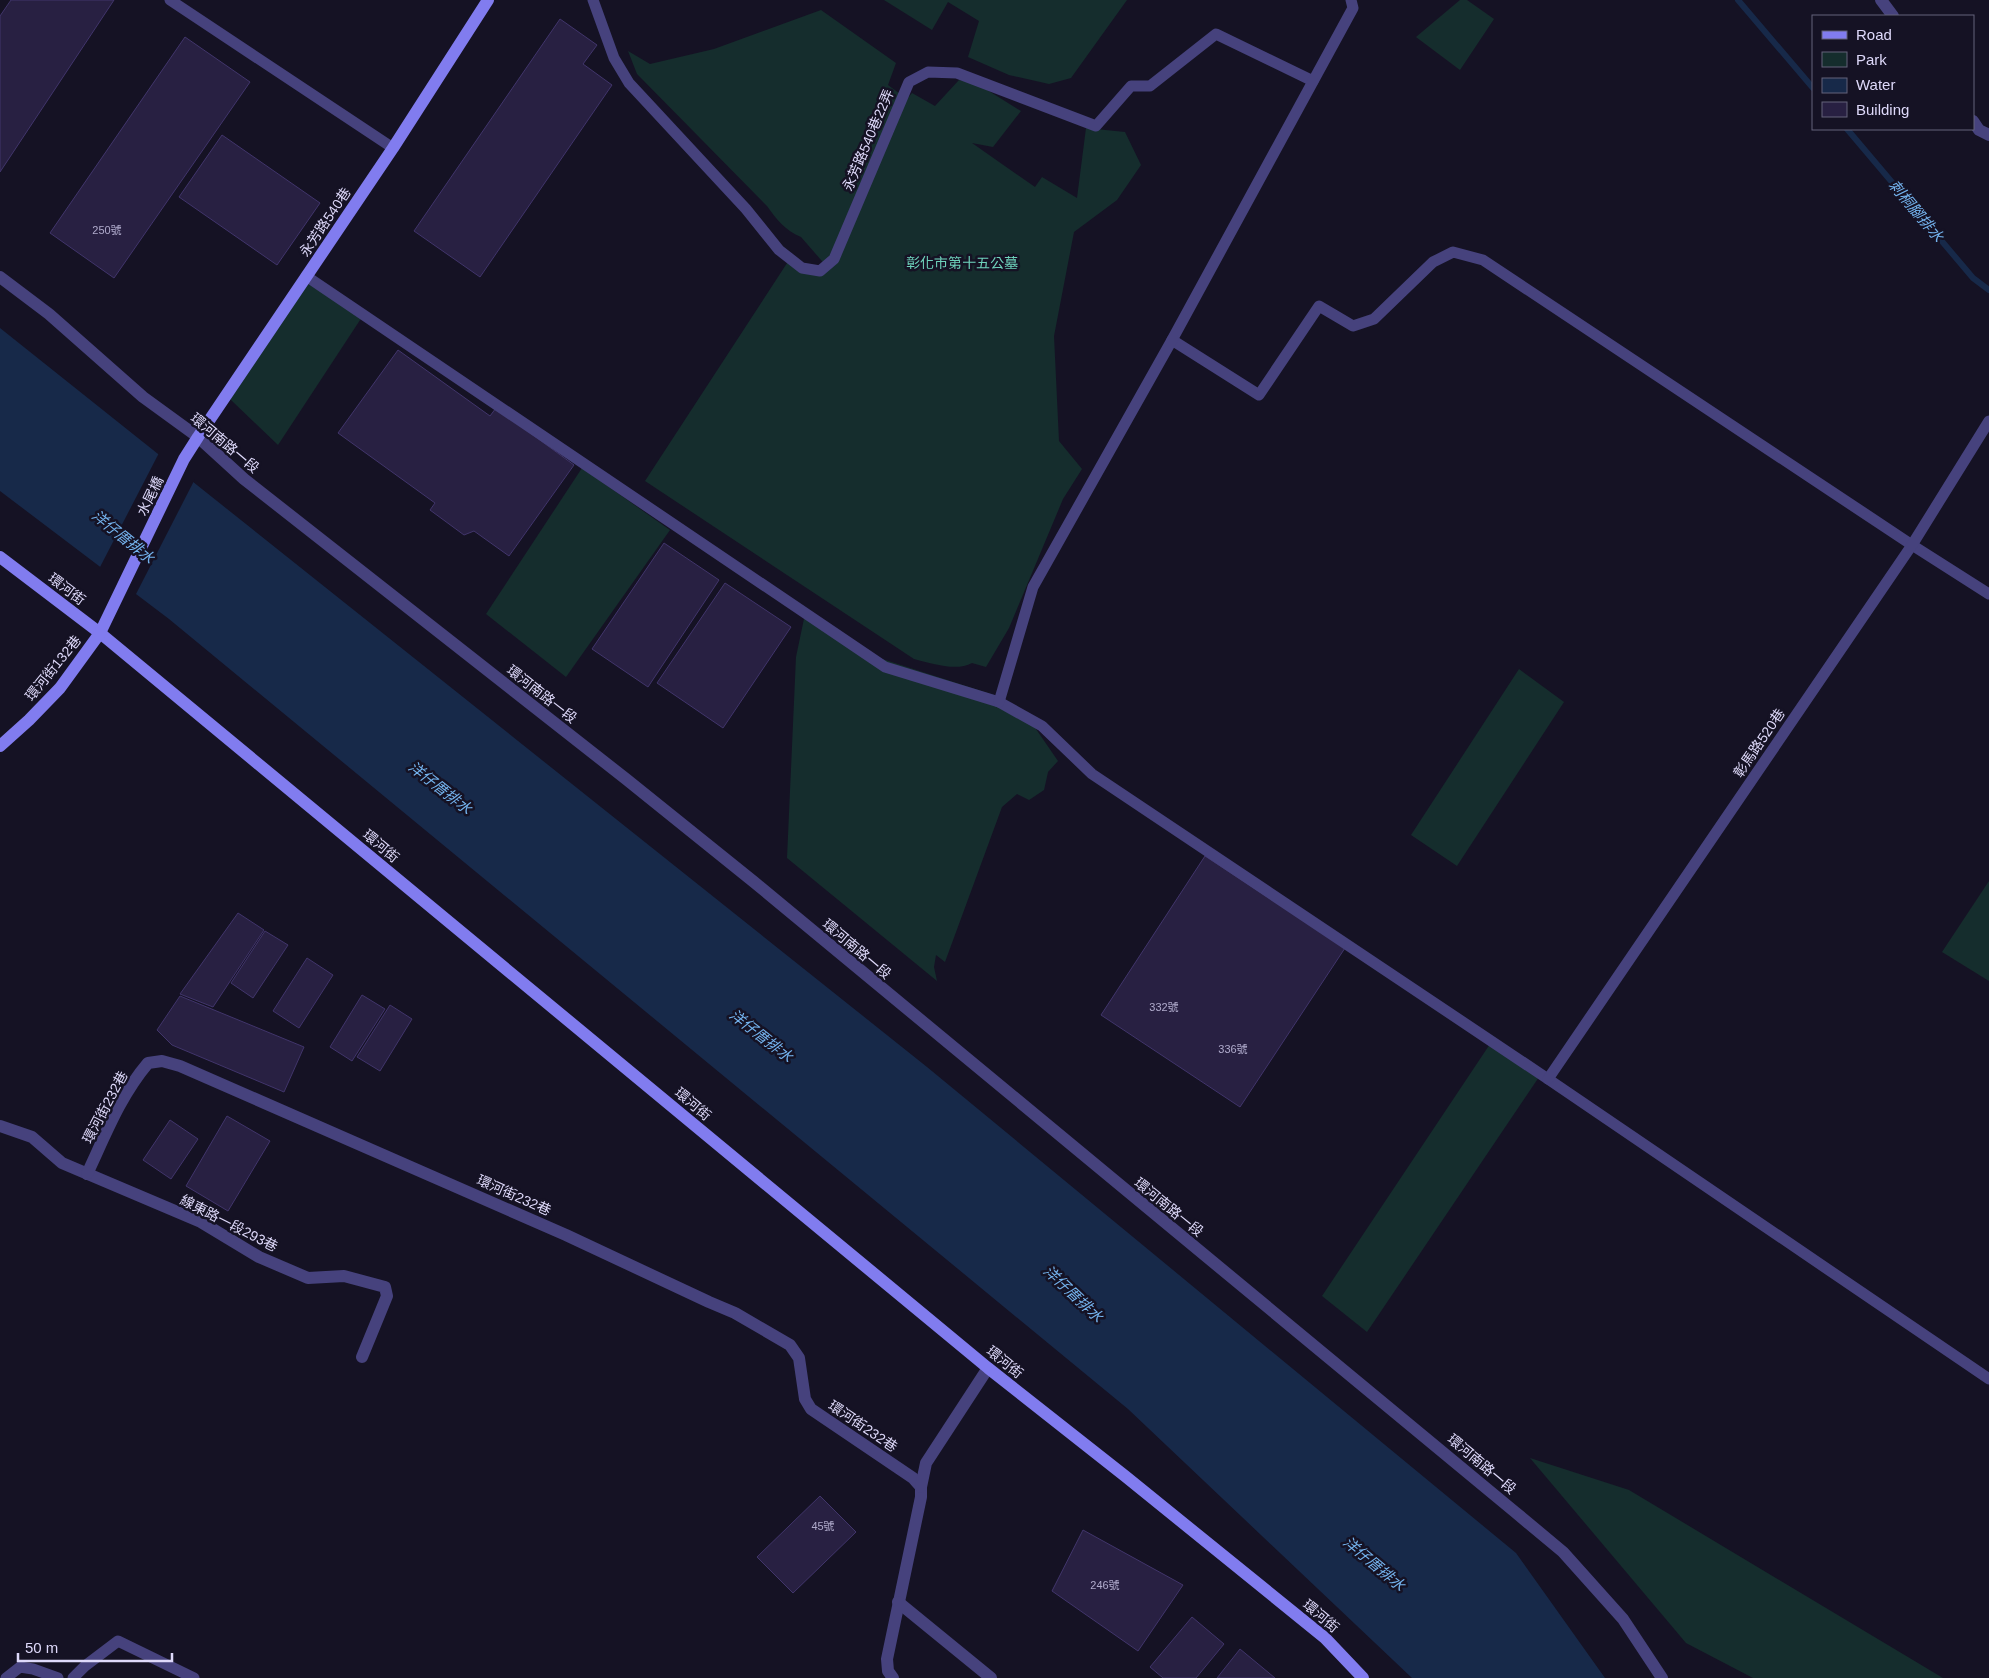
<svg xmlns="http://www.w3.org/2000/svg" width="1989" height="1678" font-family="Arial,'Noto Sans TC',sans-serif">
<style>
.green{fill:#152d2d}
.water{fill:#172949}
.pier{fill:#151224}
.lines{fill:none;stroke-linecap:round;stroke-linejoin:round}
.stream{stroke:#172949;stroke-width:6}
.building{fill:#282042;stroke:#41356b}
.lane{stroke:#46427d;stroke-width:11}
.street{stroke:#46427d;stroke-width:12}
.secondary{stroke:#817cef;stroke-width:12}
.labels{text-anchor:middle;stroke-width:5;stroke-linejoin:round;paint-order:stroke}
.number-label{font-size:11px;fill:#b0abcc}
.street-label{font-size:14px;fill:#ded9fa;stroke:#151224}
.park-label{font-size:14px;fill:#6ed2bb;stroke:#151224}
.water-label{font-size:15px;font-style:italic;fill:#74b3ee;stroke:#151224}
</style>
<rect width="100%" height="100%" fill="#151224"/>
<!-- green -->
<g class="green">
<polygon points="884,0 1127,0 1071,78 1049,84 1009,75 968,57 979,21 948,2 932,30"/>
<polygon points="1460,0 1467,0 1494,19 1460,70 1416,37"/>
<path d="M821 10 896 63 888 85 907 99 912 93 935 106 959 80 976 83 1021 111 993 147 972 143 1035 187 1042 177 1077 198 1086 128 1125 132 1141 165 1117 200 1074 232 1054 336 1059 441 1082 469 1063 499 1009 628 986 667 972 663C956 672 931 663 914 659L645 481 791 257 818 272 828 268 801 237C786 231 776 219 767 206L637 74 628 51 650 64 714 49Z"/>
<polygon points="308,284 362,317 278,445 231,400 231,389"/>
<polygon points="582,468 670,530 566,677 486,614"/>
<polygon points="805,614 873,656 997,696 1027,716 1058,761 1048,772 1044,790 1029,800 1017,794 1002,807 945,962 936,955 934,967 937,981 787,858 796,657"/>
<polygon points="1519,669 1564,702 1457,866 1411,835"/>
<polygon points="1989,881 1989,981 1942,952"/>
<polygon points="1490,1044 1539,1077 1367,1332 1322,1296"/>
<polygon points="1530,1458 1629,1490 1943,1678 1753,1678 1686,1643"/>
</g>
<!-- water -->
<polygon class="water" points="0,328 927,1067 1516,1553 1605,1678 1412,1678 1128,1409 169,619 0,491"/>
<!-- pier -->
<polygon class="pier" points="160,451 195,479 135,596 99,569"/>
<g class="lines">
<!-- stream -->
<g class="stream">
<polyline points="1738,0 1813,88"/>
<polyline points="1847,129 1973,278 1989,290"/>
</g>
</g>
<!-- building -->
<g class="building">
<polygon points="11,0 114,0 0,172 0,16"/>
<polygon points="560,19 597,45 583,64 612,85 480,277 414,231"/>
<polygon points="185,37 250,82 114,278 50,233"/>
<polygon points="222,135 320,203 277,265 179,197"/>
<polygon points="398,350 490,416 496,408 574,465 509,556 474,531 464,535 430,510 435,503 338,433"/>
<polygon points="664,543 719,580 648,687 592,649"/>
<polygon points="725,583 791,627 723,728 657,683"/>
<polygon points="1205,856 1345,948 1240,1107 1101,1015"/>
<polygon points="238,913 264,930 213,1007 180,994"/>
<polygon points="265,931 288,945 253,998 231,983"/>
<polygon points="307,958 333,975 299,1028 273,1011"/>
<polygon points="362,995 385,1009 352,1061 330,1047"/>
<polygon points="180,996 304,1047 284,1092 172,1045 157,1030"/>
<polygon points="390,1005 412,1019 380,1071 357,1057"/>
<polygon points="227,1116 270,1141 228,1211 186,1186"/>
<polygon points="170,1120 198,1139 171,1179 143,1160"/>
<polygon points="820,1496 856,1532 793,1593 757,1557"/>
<polygon points="1083,1530 1183,1585 1138,1651 1052,1591"/>
<polygon points="1192,1617 1224,1644 1196,1678 1163,1678 1150,1667"/>
<polygon points="1240,1649 1275,1678 1217,1678"/>
</g>
<g class="lines">
<!-- lane -->
<g class="lane">
<polyline points="170,0 393,148"/>
<polyline points="593,0 614,58 629,83 746,209 779,250 802,268 820,271 834,259 909,82 928,72 957,73 1096,126 1131,86 1150,86 1216,34 1313,81"/>
<polyline points="306,276 885,667 999,702 1042,726 1092,774 1548,1079 1989,1379"/>
<polyline points="1172,340 1259,395 1319,306 1353,326 1374,319 1433,262 1453,252 1483,260 1912,545 1989,594"/>
<polyline points="999,702 1033,587 1172,340 1353,8 1351,0"/>
<polyline points="1548,1079 1912,545 1989,421"/>
<polyline points="6,1678 20,1667 33,1669 58,1678"/>
<polyline points="73,1678 85,1666 118,1641 194,1678"/>
</g>
<!-- street -->
<g class="street">
<polyline points="1881,0 1893,16"/>
<polyline points="1973,121 1979,130 1989,135"/>
<polyline points="0,277 49,314 143,397 198,437 244,479 626,779 754,882 1515,1512 1563,1552 1623,1619 1662,1678"/>
<polyline points="0,1126 32,1137 62,1163 201,1222 259,1257 308,1278 344,1276 385,1287 387,1296 362,1357"/>
<path d="M87 1174C105 1136 120 1096 148 1063L162 1061 180 1066 566 1235 709 1302 735 1313 790 1345 799 1358 805 1399 811 1409 913 1478 921 1487V1497L887 1659 888 1671 893 1678"/>
<polyline points="921,1487 926,1463 988,1368"/>
<polyline points="898,1602 991,1678"/>
</g>
<!-- secondary -->
<g class="secondary">
<polyline points="0,557 100,633 988,1368 1125,1476 1325,1638 1363,1678"/>
<polyline points="0,746 29,720 60,688 100,633 184,459 198,437 393,148 488,0"/>
</g>
</g>
<g class="labels">
<!-- number labels -->
<g class="number-label">
<text x="107" y="234">250號</text>
<text x="1164" y="1011">332號</text>
<text x="1233" y="1053">336號</text>
<text x="823" y="1530">45號</text>
<text x="1105" y="1589">246號</text>
</g>
<!-- street labels -->
<g class="street-label">
<text transform="translate(868 140) rotate(-67)" y="5">永芳路540巷22弄</text>
<text transform="translate(325 222) rotate(-56)" y="5">永芳路540巷</text>
<text transform="translate(225 443) rotate(40)" y="5">環河南路一段</text>
<text transform="translate(150 496) rotate(-64)" y="5">水尾橋</text>
<text transform="translate(67 589) rotate(37)" y="5">環河街</text>
<text transform="translate(53 668) rotate(-51)" y="5">環河街132巷</text>
<text transform="translate(542 694) rotate(38)" y="5">環河南路一段</text>
<text transform="translate(1759 743) rotate(-56)" y="5">彰馬路520巷</text>
<text transform="translate(381 846) rotate(40)" y="5">環河街</text>
<text transform="translate(857 949) rotate(40)" y="5">環河南路一段</text>
<text transform="translate(693 1104) rotate(40)" y="5">環河街</text>
<text transform="translate(105 1107) rotate(-62)" y="5">環河街232巷</text>
<text transform="translate(514 1195) rotate(24)" y="5">環河街232巷</text>
<text transform="translate(1169 1207) rotate(39)" y="5">環河南路一段</text>
<text transform="translate(229 1223) rotate(27)" y="5">線東路一段293巷</text>
<text transform="translate(1005 1362) rotate(39)" y="5">環河街</text>
<text transform="translate(863 1426) rotate(34)" y="5">環河街232巷</text>
<text transform="translate(1482 1464) rotate(40)" y="5">環河南路一段</text>
<text transform="translate(1321 1616) rotate(40)" y="5">環河街</text>
</g>
<!-- park labels -->
<g class="park-label">
<text x="962" y="268">彰化市第十五公墓</text>
</g>
<!-- water labels -->
<g class="water-label">
<text transform="translate(1916 211) rotate(50)" y="5">刺桐腳排水</text>
<text transform="translate(123 537) rotate(39)" y="5">洋仔厝排水</text>
<text transform="translate(440 788) rotate(38)" y="5">洋仔厝排水</text>
<text transform="translate(761 1036) rotate(38)" y="5">洋仔厝排水</text>
<text transform="translate(1073 1294) rotate(43)" y="5">洋仔厝排水</text>
<text transform="translate(1374 1564) rotate(40)" y="5">洋仔厝排水</text>
</g>
</g>
<!-- legend -->
<rect x="1812" y="15" width="162" height="115" fill="#151224" stroke="#65627a"/>
<rect x="1822" y="31" width="25" height="8" fill="#817cef" stroke="#65627a"/>
<text x="1856" y="40" font-size="15" fill="#ded9fa">Road</text>
<rect x="1822" y="52" width="25" height="15" fill="#152d2d" stroke="#65627a"/>
<text x="1856" y="65" font-size="15" fill="#ded9fa">Park</text>
<rect x="1822" y="78" width="25" height="15" fill="#172949" stroke="#65627a"/>
<text x="1856" y="90" font-size="15" fill="#ded9fa">Water</text>
<rect x="1822" y="102" width="25" height="15" fill="#282042" stroke="#65627a"/>
<text x="1856" y="115" font-size="15" fill="#ded9fa">Building</text>
<!-- scale -->
<path d="M18 1653v8h154v-8" fill="none" stroke="#ded9fa" stroke-width="2.5"/>
<text x="25" y="1653" font-size="15" fill="#ded9fa" stroke="#151224" stroke-width="4" paint-order="stroke">50 m</text>
</svg>
